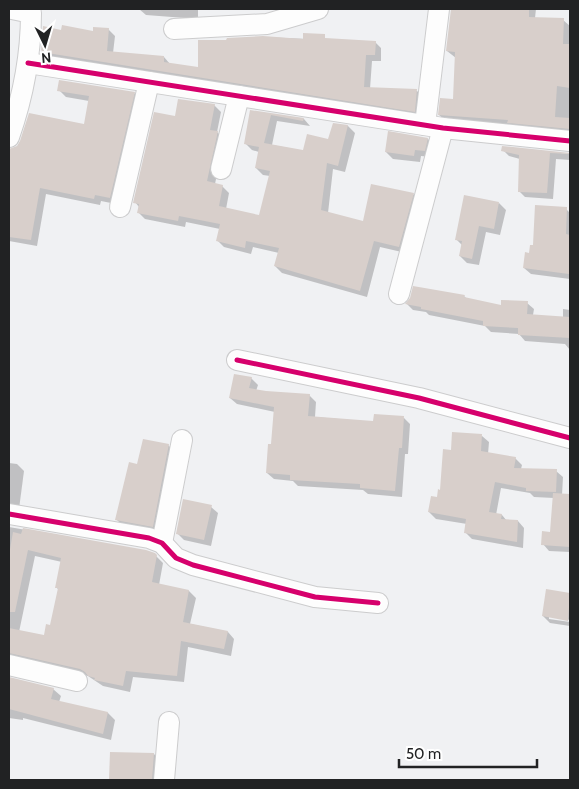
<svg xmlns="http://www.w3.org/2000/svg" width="579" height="789" font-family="Cabin,sans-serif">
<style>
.shadow{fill:#0003;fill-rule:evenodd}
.building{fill:#d8cfcb}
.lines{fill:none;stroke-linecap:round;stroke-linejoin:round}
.minor-casing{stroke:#cccccd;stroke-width:22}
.minor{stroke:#fdfdfd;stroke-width:20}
.cycleway-casing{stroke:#fff;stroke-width:8}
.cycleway{stroke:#d6006c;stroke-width:5}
</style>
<rect width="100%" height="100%" fill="#f0f1f3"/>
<!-- shadow -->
<g class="shadow">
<polygon points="139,9 198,9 198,19 146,15"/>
<polygon points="452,9 536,9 535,18 563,20 570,26 570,134 446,121 439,115 454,100 456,58 447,51"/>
<polygon points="108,29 115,36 113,53 164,57 170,64 199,68 228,42 263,37 375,42 381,48 381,61 372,61 370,89 417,91 423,97 421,117 48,58 42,52 62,31 94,33"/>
<polygon points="59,90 134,93 141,100 116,204 101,201 100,205 46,194 37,246 9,241 9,150 85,125 89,101 66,97"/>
<polygon points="214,105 221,112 217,132 224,139 215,184 222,186 229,193 226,209 260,217 270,176 263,175 256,168 259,152 252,150 245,143 251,111 304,119 310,126 277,121 272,145 304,151 329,141 334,124 348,126 355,133 345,172 333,169 328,213 364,222 413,194 420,201 406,253 380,247 367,297 282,273 275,266 279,253 253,247 251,254 224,247 217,240 220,229 186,222 185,227 145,219 138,212 139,207 135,202 176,118"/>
<polygon points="428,139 434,146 431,157 421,156 420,162 393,159 386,152"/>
<polygon points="503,147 570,154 570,160 556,159 553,199 525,197 519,191 520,159 509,156 503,150"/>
<polygon points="499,203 506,210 500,235 486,232 479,265 467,263 460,256 462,245 456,239"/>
<polygon points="566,209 570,213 570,279 531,274 524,268 534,247"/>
<polygon points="464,296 467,299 502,306 527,303 534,309 533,315 563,318 563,309 570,310 570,350 565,344 525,341 519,334 491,332 485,326 429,315 426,312 413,310 407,304"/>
<polygon points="251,378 258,385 256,391 309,395 316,402 315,417 374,422 404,418 410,424 408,454 405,454 402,497 368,494 363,490 298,486 293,481 274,479 267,473 272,446 275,412 237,404 230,398"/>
<polygon points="482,436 489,442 488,454 515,458 522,465 521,469 556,471 563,477 562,495 570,495 570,552 549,551 543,544 551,533 554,498 534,497 530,493 501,488 496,515 502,515 507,521 518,521 524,528 523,548 472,539 465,532 467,524 436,519 429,512 441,491 452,451"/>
<polygon points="168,445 175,452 160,533 123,526 117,520 138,466"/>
<polygon points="9,463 17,464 24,471 19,509 9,512"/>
<polygon points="211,507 218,513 211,546 184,540 177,533"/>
<path d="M9 527 146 551 154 554 163 563 159 585 189 591 196 598 190 624 228 632 234 639 231 656 188 647 184 682 133 677 130 692 103 686 88 676 19 660 9 661ZM35 556 62 562 56 587 59 590 51 626 45 637 19 632Z"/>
<polygon points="548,591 570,594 570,620 549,616 549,619 570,622 570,626 550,623 543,616"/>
<polygon points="9,678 53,689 61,696 59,702 108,713 115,720 111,740 23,718 23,720 9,718"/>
<polygon points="111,754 154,754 160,761 160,780 110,780"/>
</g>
<!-- building -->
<g class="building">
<polygon points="451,9 529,9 529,17 564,18 563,44 570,44 570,88 557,86 555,117 570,118 570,129 507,123 508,120 438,115 440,98 453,99 455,52 446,51"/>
<polygon points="62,25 93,31 93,27 109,28 107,51 164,56 164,62 198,67 198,40 226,40 227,38 263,36 303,39 303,33 325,34 325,38 376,41 375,55 366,55 364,87 417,89 415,112 41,52 43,26 61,30"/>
<polygon points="59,80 135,92 110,198 95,195 94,199 40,188 31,240 9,237 9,149 17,146 20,141 29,113 84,124 89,96 57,91"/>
<polygon points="178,99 215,104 210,130 218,131 207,181 223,185 219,206 259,215 270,171 255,168 259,147 244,144 250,110 304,118 303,121 271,115 264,143 303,150 307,134 328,139 333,123 348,125 338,166 327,163 321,210 363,221 371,184 414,193 399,247 374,241 360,291 274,266 279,248 246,241 245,248 216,241 220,224 179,216 178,221 137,213 139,204 133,203 154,112 175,116"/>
<polygon points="388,131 428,138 425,151 415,150 414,156 385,152"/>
<polygon points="502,146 570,153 570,154 550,153 547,193 518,192 519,155 501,151"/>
<polygon points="464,195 499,202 494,229 479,226 472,259 459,256 462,241 455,240"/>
<polygon points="535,205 567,207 566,234 570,235 569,274 523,268 525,252 529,253 530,245 533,245"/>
<polygon points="413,286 465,295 464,297 501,305 501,300 528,301 527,314 570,317 570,338 518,335 518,328 483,326 483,321 421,309 421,307 405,304 410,298"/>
<polygon points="234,374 252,377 249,388 266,391 310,394 308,416 373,421 374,414 404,416 402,448 399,448 395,491 360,488 360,484 290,480 290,475 266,473 268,444 271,444 274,407 229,398"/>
<polygon points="452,432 482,434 481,451 516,457 514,468 557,469 556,492 526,491 526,488 495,482 489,512 502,514 501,519 518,520 517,542 464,533 466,519 428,512 431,496 437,497 438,489 440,490 443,449 451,450"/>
<polygon points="143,439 169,444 153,527 115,520 129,462 137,464"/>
<polygon points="553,493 570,494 570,547 541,545 542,531 550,532"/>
<polygon points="183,499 212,505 204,540 176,534"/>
<polygon points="23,528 146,550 155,553 157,555 152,582 189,590 183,622 228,631 224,649 181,641 177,676 126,671 123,686 94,680 95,678 88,676 85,672 80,669 9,653 9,628 44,635 46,624 50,625 58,588 55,588 61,558 28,550 15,612 9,612 9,555 13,532 21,534"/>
<polygon points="546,589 570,593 568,621 542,616"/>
<polygon points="9,677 54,688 51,699 108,712 103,734 9,709"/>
<polygon points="110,752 154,753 152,780 109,780"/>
</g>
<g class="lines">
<!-- minor casing -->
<g class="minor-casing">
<g id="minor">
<polyline points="174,29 267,24 318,9"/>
<polyline points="28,63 443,128 570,141"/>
<polyline points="425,125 439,9"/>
<path d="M9 137C23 97 31 55 31 13L12 9"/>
<polyline points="221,169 239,96"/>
<polyline points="120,207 149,82"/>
<polyline points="399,294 443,128"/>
<polyline points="237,360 419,398 570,438"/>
<polyline points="9,514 149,538 162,543 176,558 193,565 315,597 378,603"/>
<polyline points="162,543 182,440"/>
<polyline points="9,665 77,681"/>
<polyline points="164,780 169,722"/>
</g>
</g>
<!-- minor -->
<use href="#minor" class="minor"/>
<!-- cycleway casing -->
<g class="cycleway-casing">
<g id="cycleway">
<polyline points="28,63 443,128 570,141"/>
<polyline points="237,360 419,398 570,438"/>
<polyline points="9,514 149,538 162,543 176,558 193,565 315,597 378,603"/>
</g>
</g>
<!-- cycleway -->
<use href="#cycleway" class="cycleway"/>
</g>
<!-- border -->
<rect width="579" height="789" fill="none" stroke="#212223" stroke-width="20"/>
<!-- north arrow -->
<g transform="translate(45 45) rotate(175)" stroke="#ffffff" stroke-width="4" paint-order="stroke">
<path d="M0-4L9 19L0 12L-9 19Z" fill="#212223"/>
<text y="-8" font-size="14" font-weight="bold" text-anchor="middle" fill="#212223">N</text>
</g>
<!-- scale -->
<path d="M399 759v8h138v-8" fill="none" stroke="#212223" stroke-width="2.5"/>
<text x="406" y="759" font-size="15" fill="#212223" stroke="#ffffff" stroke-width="4" paint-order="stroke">50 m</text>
</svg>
